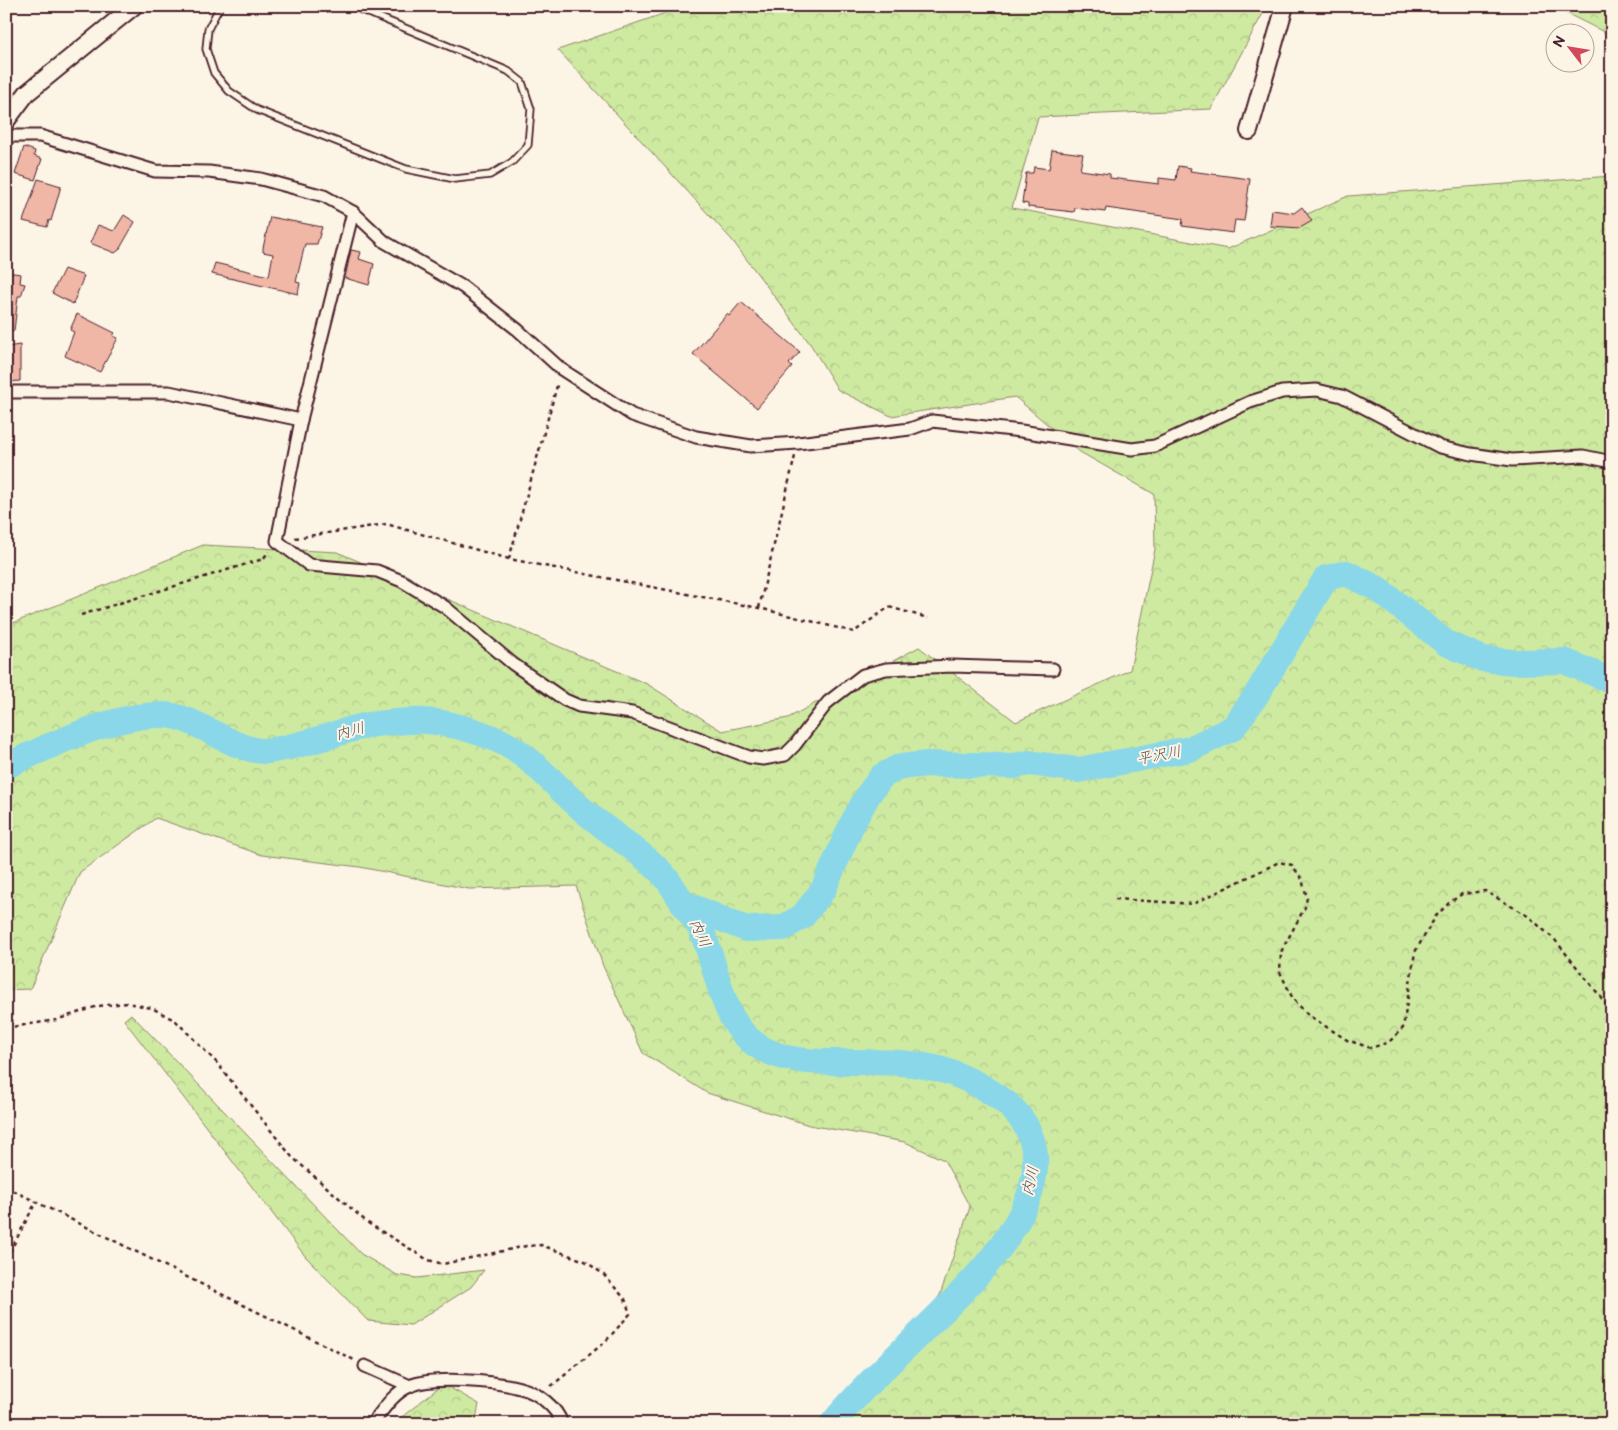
<svg xmlns="http://www.w3.org/2000/svg" width="1618" height="1430" font-family="'Balsamiq Sans','Klee One',sans-serif">
<style>
.forest{fill:url(#forest-crowns);stroke:#8c8466}
.lines{fill:none;stroke-linecap:round;stroke-linejoin:round}
.river{stroke:#8ad7e9;stroke-width:26}
.building{fill:#f0b7a7;stroke:#4a1f2b}
.lane-casing{stroke:#4a1f2b;stroke-width:9}
.street-casing{stroke:#4a1f2b;stroke-width:15}
.secondary-casing{stroke:#4a1f2b;stroke-width:20}
.path{stroke:#4a1f2b;stroke-width:2.5;stroke-dasharray:4 4;stroke-linecap:butt}
.lane{stroke:#fcf5e5;stroke-width:5.5}
.street{stroke:#fcf5e5;stroke-width:11}
.secondary{stroke:#fcf5e5;stroke-width:16}
.labels{text-anchor:middle;stroke-width:4;stroke-linejoin:round;paint-order:stroke}
.water-label{font-size:15px;font-style:italic;fill:#5a4d5a;stroke:#fcf5e5}
</style>
<defs>
<pattern id="forest-crowns" width="20" height="18" patternUnits="userSpaceOnUse" patternTransform="scale(1.25)"><rect width="20" height="18" fill="#ceeaa1"/><path d="M2 6a3 3 0 1 1 6 0M12 15a3 3 0 1 1 6 0" fill="none" stroke="#b2c88b"/></pattern>
</defs>
<rect width="100%" height="100%" fill="#fcf5e5"/>
<filter id="ink" filterUnits="userSpaceOnUse"><feTurbulence type="fractalNoise" baseFrequency=".02" numOctaves="2"/><feDisplacementMap in="SourceGraphic" scale="10" xChannelSelector="R" yChannelSelector="G"/><feConvolveMatrix kernelMatrix="1 2 1 2 8 2 1 2 1" color-interpolation-filters="sRGB"/></filter>
<g filter="url(#ink)">
<!-- forest -->
<g class="forest">
<polygon points="686,6 1267,6 1211,109 1038,117 1012,208 1228,249 1348,196 1612,176 1612,1424 824,1424 856,1379 902,1346 940,1295 970,1207 944,1160 905,1142 809,1125 707,1093 643,1053 603,966 576,886 469,889 360,867 262,855 156,818 80,872 30,989 6,990 6,626 203,545 337,552 647,684 722,731 788,718 919,647 1016,722 1130,670 1155,549 1154,494 1080,452 1015,397 891,416 838,390 811,345 732,240 558,50"/>
<polygon points="1541,6 1612,6 1612,36 1568,14"/>
<polygon points="131,1014 361,1254 397,1275 417,1278 484,1270 471,1287 411,1325 368,1321 305,1256 124,1020"/>
<polygon points="443,1384 479,1404 475,1424 393,1424"/>
</g>
<g class="lines">
<!-- river -->
<g class="river">
<path d="M6 766C48 746 126 708 173 716 200 721 234 750 263 751 268 752 273 750 279 749 308 744 335 733 364 726 379 723 396 722 412 721 439 719 480 731 504 743 536 760 556 788 583 810 607 831 636 848 659 870 670 880 678 896 687 909 691 915 697 922 700 928 721 971 718 1028 767 1051 793 1063 818 1062 845 1062 906 1062 946 1061 998 1097 1019 1111 1032 1129 1035 1155 1041 1225 954 1299 910 1343 883 1369 856 1395 832 1424"/>
<polyline points="683,903 746,929 783,928 803,916 823,890 852,824 868,795 882,776 899,767 928,764 1015,766 1029,763 1078,770 1190,749 1233,728 1255,697 1326,578 1346,573 1378,589 1446,643 1483,659 1512,662 1564,661 1612,681"/>
</g>
</g>
<!-- building -->
<g class="building">
<polygon points="24,147 35,151 34,156 42,159 35,180 15,174"/>
<polygon points="1052,150 1083,154 1080,170 1110,174 1110,178 1159,184 1159,178 1176,180 1178,166 1191,168 1190,171 1250,179 1244,221 1235,220 1233,233 1182,226 1183,219 1106,208 1105,212 1075,208 1074,212 1028,207 1028,204 1022,203 1026,173 1033,173 1034,167 1049,169"/>
<polygon points="38,179 61,186 51,221 49,220 47,227 23,221"/>
<polygon points="1302,207 1312,221 1300,228 1270,226 1272,210 1294,213"/>
<polygon points="124,215 135,222 119,250 115,253 90,243 98,225 114,231"/>
<polygon points="270,217 322,227 317,244 305,244 296,282 300,283 298,294 212,274 215,263 269,276 273,254 263,252 263,248"/>
<polygon points="351,250 361,252 359,259 374,264 369,285 345,278"/>
<polygon points="64,269 84,276 73,304 52,293"/>
<polygon points="6,272 21,274 20,283 25,284 21,296 18,296 14,331 6,331"/>
<polygon points="741,302 800,352 789,364 792,367 757,408 693,354 727,314 729,316"/>
<polygon points="77,314 115,333 113,336 118,338 100,372 65,356 74,332 70,330"/>
<polygon points="20,345 20,381 7,382 6,347"/>
</g>
<g class="lines">
<!-- lane casing -->
<g class="lane-casing">
<polyline id="lane" points="220,6 208,29 206,49 214,73 229,91 257,110 406,169 455,179 490,175 512,162 528,145 531,109 522,82 508,71 352,6"/>
</g>
<!-- street casing -->
<g class="street-casing">
<g id="street">
<polyline points="6,136 40,136 155,171 209,172 261,179 324,196 353,212 385,242 463,287 518,330 561,369 632,415 696,437 751,446 798,443 910,429 932,421 1021,431 1132,449 1155,446 1250,402 1282,392 1317,390 1342,396 1440,447 1471,454 1512,460 1583,456 1612,462"/>
<polyline points="353,212 301,420 277,541 309,565 377,571 402,581 445,607 513,664 565,700 579,706 632,713 749,757 763,759 785,755 795,745 828,702 863,675 886,669 952,666 1053,669"/>
<polyline points="6,392 169,392 301,420"/>
<polyline points="365,1366 410,1386"/>
<path d="M372 1424C383 1410 393 1393 410 1386 432 1376 496 1381 520 1388 537 1392 557 1407 562 1424"/>
</g>
</g>
<!-- secondary casing -->
<g class="secondary-casing">
<g id="secondary">
<polyline points="6,121 27,93 134,6"/>
<polyline points="1249,131 1285,6"/>
</g>
</g>
<!-- path -->
<g class="path">
<polyline points="295,538 386,524 509,559 759,608 854,632 889,607 928,618"/>
<polyline points="509,559 558,382"/>
<polyline points="759,608 795,456"/>
<polyline points="81,615 263,559 269,551"/>
<polyline points="1115,899 1193,904 1279,862 1292,865 1302,879 1307,898 1305,907 1281,952 1280,972 1293,999 1308,1015 1347,1040 1371,1048 1389,1042 1403,1028 1415,952 1436,916 1449,903 1462,894 1485,891 1528,916 1555,940 1612,1011"/>
<polyline points="6,1028 56,1020 98,1006 127,1003 152,1008 176,1021 217,1063 292,1157 368,1223 428,1260 443,1264 526,1246 541,1245 585,1261 603,1274 625,1299 630,1314 605,1342 549,1388"/>
<polyline points="6,1187 354,1360"/>
<polyline points="6,1259 36,1202"/>
</g>
<!-- lane -->
<use href="#lane" class="lane"/>
<!-- street -->
<use href="#street" class="street"/>
<!-- secondary -->
<use href="#secondary" class="secondary"/>
</g>
</g>
<g class="labels">
<!-- water labels -->
<g class="water-label">
<text transform="translate(350 731) rotate(-15)" y="5">内川</text>
<text transform="translate(1159 755) rotate(-11)" y="5">平沢川</text>
<text transform="translate(700 933) rotate(65)" y="5">内川</text>
<text transform="translate(1030 1181) rotate(-77)" y="5">内川</text>
</g>
</g>
<!-- margin -->
<rect width="1618" height="1430" fill="none" stroke="#fcf5e5" stroke-width="25"/>
<rect x="12" y="12" width="1593" height="1405" fill="none" stroke="#4a1f2b" stroke-width="2" filter="url(#ink)"/>
<!-- north arrow -->
<g transform="translate(1570 48) rotate(301)"><circle r="24" fill="#fcf5e5" stroke="#b59f9b"/>
<path d="M0-4L9 19L0 12L-9 19Z" fill="#d1495b"/>
<text y="-8" font-size="14" font-weight="bold" text-anchor="middle" fill="#4a1f2b">N</text>
</g>
</svg>
